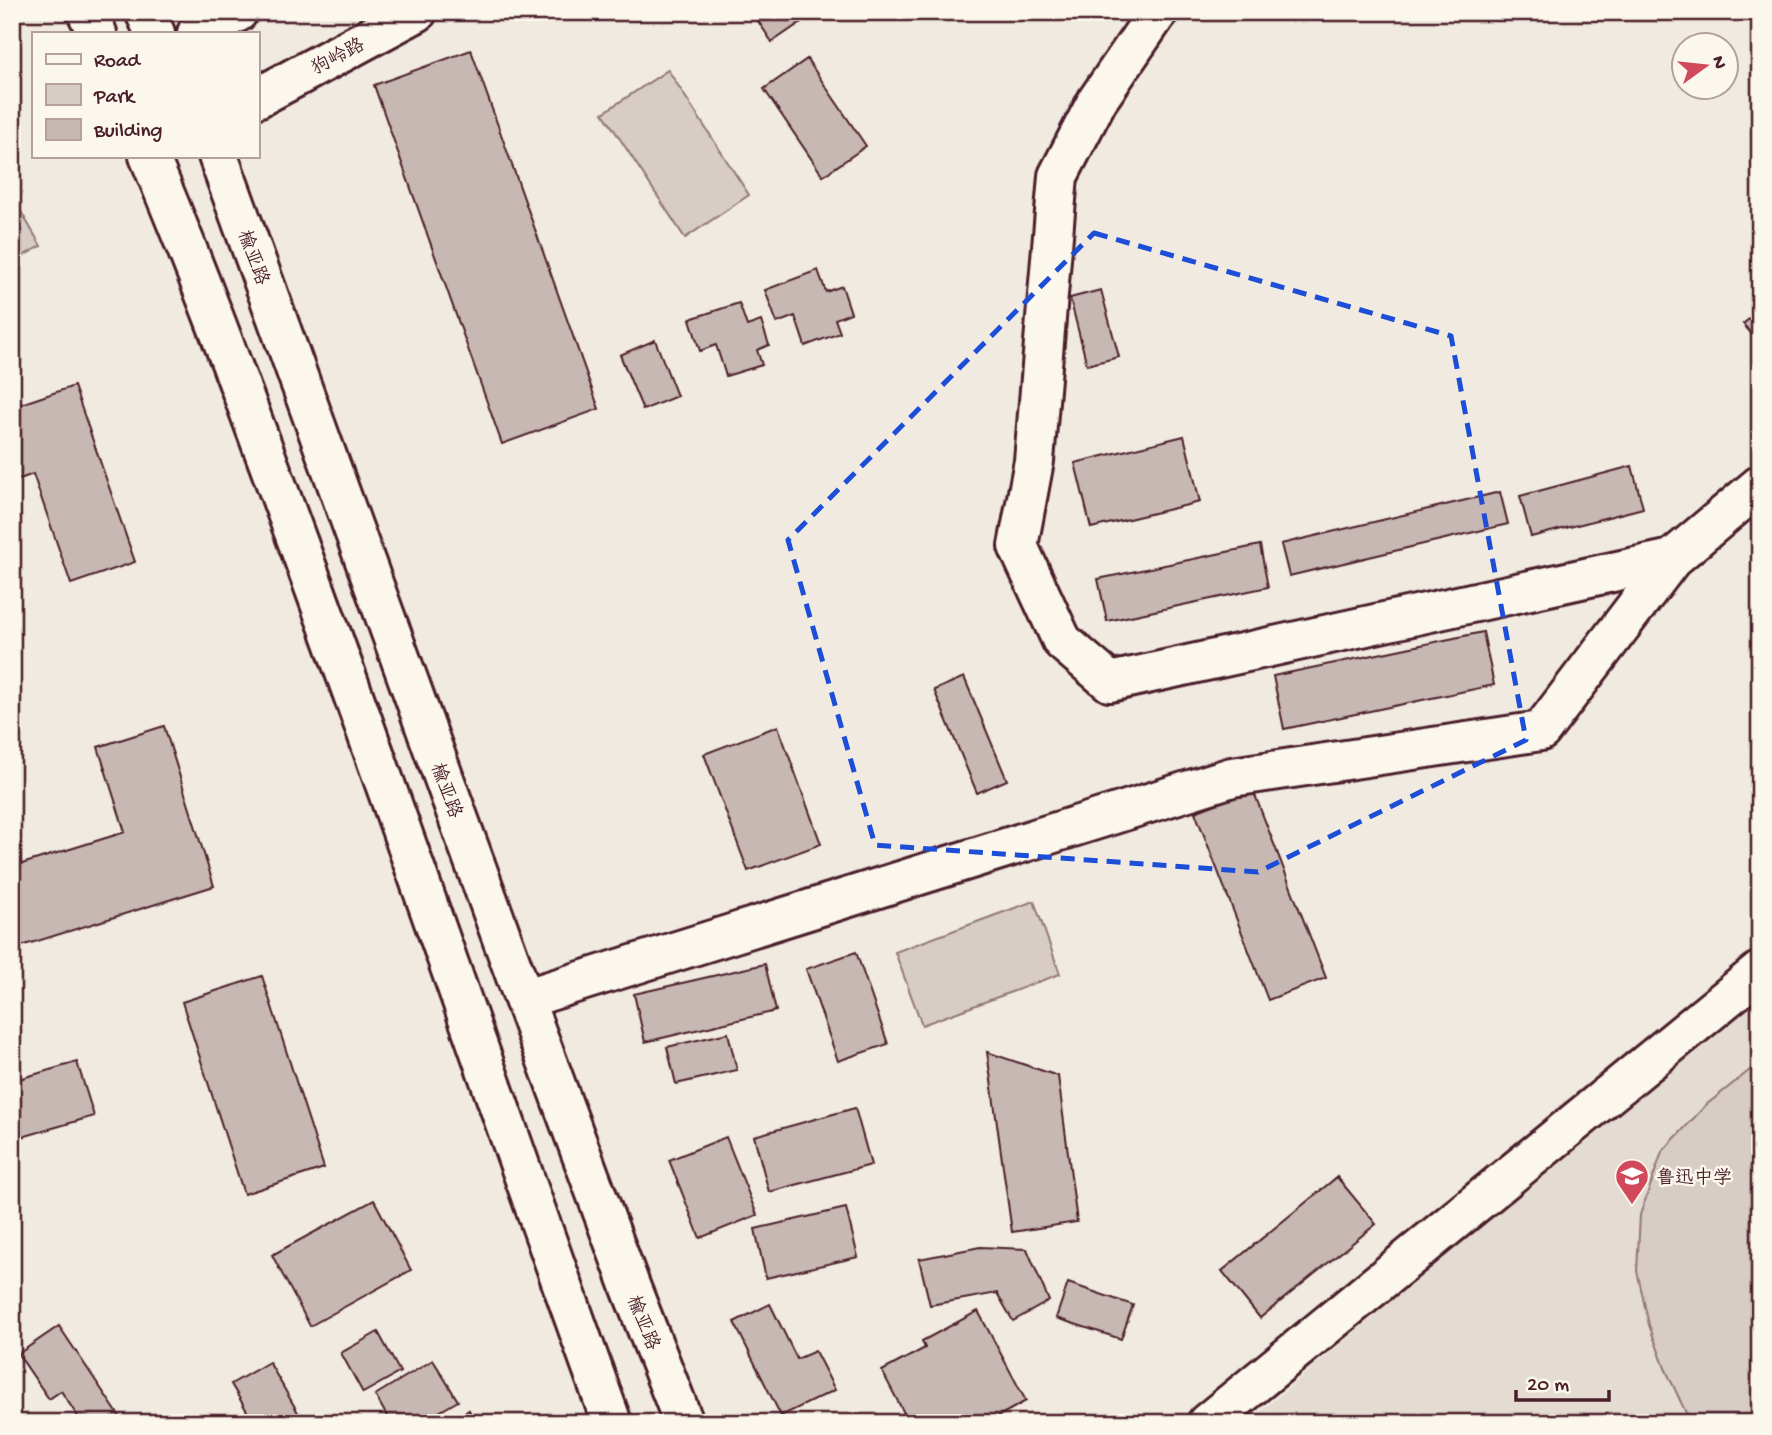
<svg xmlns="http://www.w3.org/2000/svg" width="1772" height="1435" font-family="'Gochi Hand','LXGW WenKai TC',sans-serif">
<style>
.built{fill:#e4dbd2}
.green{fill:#d8ccc6;stroke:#917678;stroke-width:2}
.building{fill:#c8b8b3;stroke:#4a1f2b;stroke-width:2}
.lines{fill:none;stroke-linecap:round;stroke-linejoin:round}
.minor-casing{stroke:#4a1f2b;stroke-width:44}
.major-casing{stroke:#4a1f2b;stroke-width:44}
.highway-casing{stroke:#4a1f2b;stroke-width:44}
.minor{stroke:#fbf7ec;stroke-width:38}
.major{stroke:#fbf7ec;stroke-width:38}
.highway{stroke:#fbf7ec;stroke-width:38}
.marked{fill:none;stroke:#1d4ed8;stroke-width:5;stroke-dasharray:14 9;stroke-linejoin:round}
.labels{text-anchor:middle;stroke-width:5;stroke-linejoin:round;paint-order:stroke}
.street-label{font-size:19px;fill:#4a1f2b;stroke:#fbf7ec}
.poi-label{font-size:19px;fill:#4a1f2b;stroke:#fbf7ec;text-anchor:start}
</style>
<rect width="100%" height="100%" fill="#f0eae0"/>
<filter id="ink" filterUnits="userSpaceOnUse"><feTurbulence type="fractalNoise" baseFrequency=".0143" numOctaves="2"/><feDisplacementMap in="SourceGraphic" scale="14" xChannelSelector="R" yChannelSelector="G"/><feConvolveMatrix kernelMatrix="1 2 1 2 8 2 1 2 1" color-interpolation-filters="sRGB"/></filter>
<g filter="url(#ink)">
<!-- built -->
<polygon class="built" points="1760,989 1760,1423 1247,1423"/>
<!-- green -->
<g class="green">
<polygon points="668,70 749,195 685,238 603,113"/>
<polygon points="12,196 41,246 12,262"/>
<polygon points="1034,901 1060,974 922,1025 895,952"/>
<polygon points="1760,1062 1760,1423 1697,1423 1686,1413 1665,1368 1649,1325 1637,1271 1640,1215 1662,1152 1706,1105"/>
</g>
<!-- building -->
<g class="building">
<polygon points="752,12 816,12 772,42"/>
<polygon points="471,50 599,409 502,444 374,85"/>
<polygon points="807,59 866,146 823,176 764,89"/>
<polygon points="818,270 826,292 842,286 851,313 835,319 840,333 805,346 795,316 777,323 765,290"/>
<polygon points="1101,290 1119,357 1087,365 1070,298"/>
<polygon points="739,303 747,326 761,321 769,345 757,350 762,365 726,376 716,345 700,351 690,319"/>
<polygon points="1760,310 1760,344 1743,324"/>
<polygon points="655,340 677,396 643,410 620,355"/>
<polygon points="74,386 135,562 71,584 33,474 12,482 12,407"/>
<polygon points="1184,436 1200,502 1091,528 1075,463"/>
<polygon points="1632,466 1643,508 1531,537 1520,496"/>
<polygon points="1500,492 1508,524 1289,576 1281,544"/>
<polygon points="1260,545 1268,587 1107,621 1098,579"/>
<polygon points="1483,632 1494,685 1284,729 1273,676"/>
<polygon points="964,677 1007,780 977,793 934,690"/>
<polygon points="164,726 214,886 12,949 12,867 125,832 98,747"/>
<polygon points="778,726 821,844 748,871 704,754"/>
<polygon points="1253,790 1326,978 1268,1000 1195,812"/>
<polygon points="856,952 888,1044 838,1061 806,969"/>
<polygon points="765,964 776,1011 645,1042 634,994"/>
<polygon points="262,976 324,1168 244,1194 182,1002"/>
<polygon points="728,1033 737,1070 676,1084 667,1047"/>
<polygon points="987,1052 1058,1076 1077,1222 1012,1232"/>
<polygon points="77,1062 94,1116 12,1140 12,1081"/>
<polygon points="855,1108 871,1165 769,1192 754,1136"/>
<polygon points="726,1137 757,1215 700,1238 669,1160"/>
<polygon points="1337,1177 1376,1224 1260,1318 1222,1271"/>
<polygon points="374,1200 411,1270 310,1326 272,1255"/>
<polygon points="846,1208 858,1257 766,1278 755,1229"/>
<polygon points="980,1247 1027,1249 1049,1301 1013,1321 997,1293 930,1305 919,1259"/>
<polygon points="1068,1283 1133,1305 1121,1339 1056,1318"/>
<polygon points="770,1304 797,1359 815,1351 835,1390 781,1416 734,1322"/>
<polygon points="978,1311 1026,1401 986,1423 887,1423 904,1413 882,1371 925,1348 922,1341"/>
<polygon points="59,1326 124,1423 82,1423 61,1391 49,1399 18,1354"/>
<polygon points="378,1332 400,1372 363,1393 341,1353"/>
<polygon points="433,1360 458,1401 420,1423 391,1423 375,1395"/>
<polygon points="269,1362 304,1423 254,1423 231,1384"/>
<polygon points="469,1410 476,1423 448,1423"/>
</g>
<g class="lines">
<!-- minor casing -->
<g class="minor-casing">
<g id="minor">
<polyline points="1158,12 1097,101 1058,176 1034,461 1018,546 1062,641 1110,682 1672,559"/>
<polyline points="524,999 1232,777 1541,731 1672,559 1760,485"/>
<polyline points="1207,1423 1760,971"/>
</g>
</g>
<!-- major casing -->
<g class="major-casing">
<g id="major">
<polyline points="197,33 238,12"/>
<polyline points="257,98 417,12"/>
</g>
</g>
<!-- highway casing -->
<g class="highway-casing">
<g id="highway">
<polyline points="87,12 97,33"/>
<polyline points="145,12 155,33"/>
<path d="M149 156C202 281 248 408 295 535 404 830 505 1128 612 1423"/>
<polyline points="218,156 524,999 631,1288 684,1423"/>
</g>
</g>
<!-- minor -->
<use href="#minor" class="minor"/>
<!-- major -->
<use href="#major" class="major"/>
<!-- highway -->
<use href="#highway" class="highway"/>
</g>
</g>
<!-- marked area -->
<path class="marked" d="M1094 233 1451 336 1526 740 1258 872 875 845 788 540Z"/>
<!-- icons -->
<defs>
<g id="school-pin" transform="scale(1.75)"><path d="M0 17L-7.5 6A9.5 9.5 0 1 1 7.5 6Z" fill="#d1495b" stroke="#fbf7ec"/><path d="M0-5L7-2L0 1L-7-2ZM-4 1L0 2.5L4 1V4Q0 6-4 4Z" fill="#fff"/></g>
</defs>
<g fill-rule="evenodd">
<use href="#school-pin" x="1632" y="1176"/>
</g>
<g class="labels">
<!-- street labels -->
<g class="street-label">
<text transform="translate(337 55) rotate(-28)" y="7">狗岭路</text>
<text transform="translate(255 257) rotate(70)" y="7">榆亚路</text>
<text transform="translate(448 790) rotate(70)" y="7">榆亚路</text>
<text transform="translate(645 1322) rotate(68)" y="7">榆亚路</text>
</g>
<!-- poi labels -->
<g class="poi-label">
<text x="1656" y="1183">鲁迅中学</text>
</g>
</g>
<!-- margin -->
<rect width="1772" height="1435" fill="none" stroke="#fbf7ec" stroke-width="42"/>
<rect x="21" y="21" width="1730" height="1393" fill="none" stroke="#4a1f2b" stroke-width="2.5" filter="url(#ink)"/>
<!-- legend -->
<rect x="32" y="32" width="228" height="126" fill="#fbf7ec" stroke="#b4a19f" stroke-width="2"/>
<rect x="46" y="54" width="35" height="10" fill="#fbf7ec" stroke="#b4a19f" stroke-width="2"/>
<text x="94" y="66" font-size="21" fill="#4a1f2b">Road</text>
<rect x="46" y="84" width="35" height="21" fill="#d8ccc6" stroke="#b4a19f" stroke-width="2"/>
<text x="94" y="102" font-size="21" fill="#4a1f2b">Park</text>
<rect x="46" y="119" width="35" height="21" fill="#c8b8b3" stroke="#b4a19f" stroke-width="2"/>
<text x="94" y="136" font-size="21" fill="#4a1f2b">Building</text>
<!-- north arrow -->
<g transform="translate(1705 66) rotate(75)"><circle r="33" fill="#fbf7ec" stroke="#b4a19f" stroke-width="2"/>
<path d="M0-5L12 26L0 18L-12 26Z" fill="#d1495b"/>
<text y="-10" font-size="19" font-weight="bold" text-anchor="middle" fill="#4a1f2b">N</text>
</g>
<!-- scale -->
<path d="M1516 1390v10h93v-10" fill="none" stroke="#4a1f2b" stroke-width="3.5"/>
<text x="1527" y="1390" font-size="21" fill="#4a1f2b" stroke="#fbf7ec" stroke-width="5" paint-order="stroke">20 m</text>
</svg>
